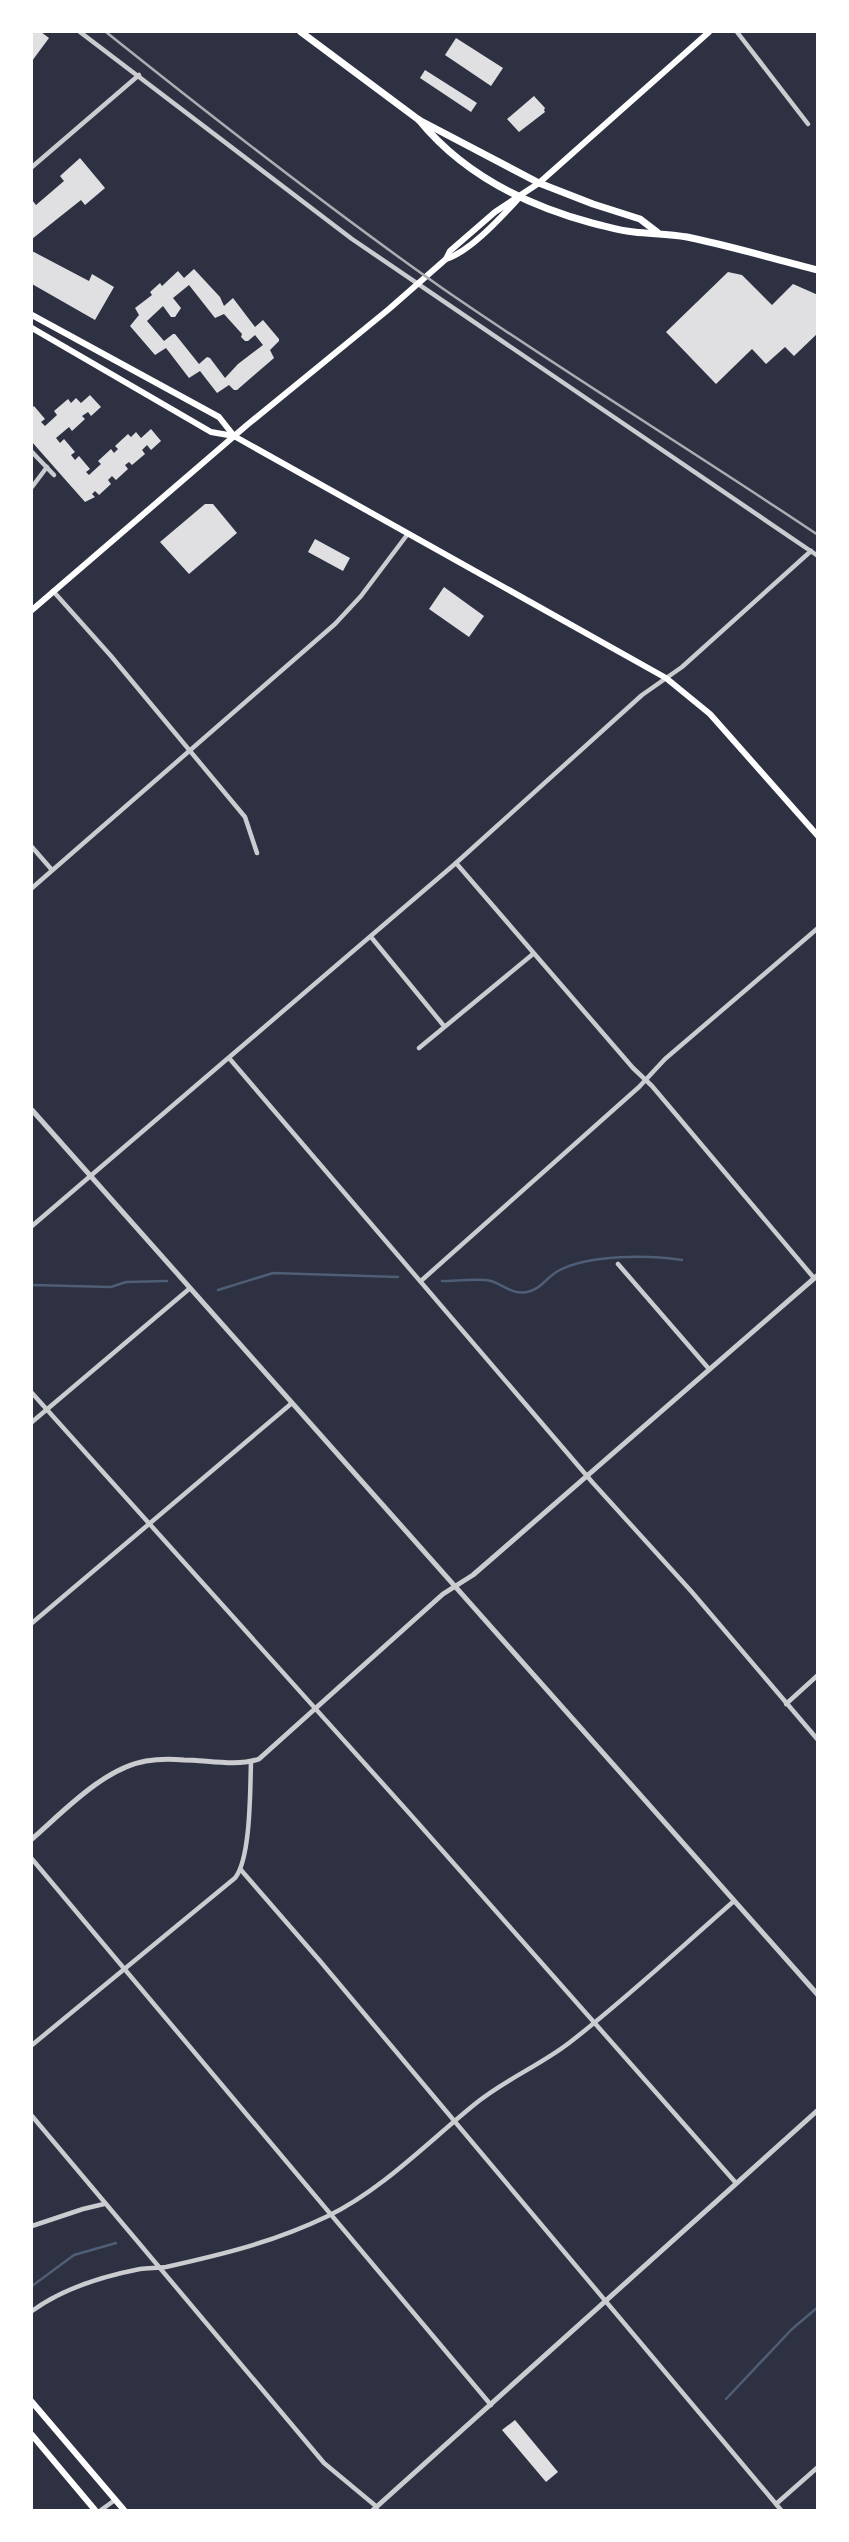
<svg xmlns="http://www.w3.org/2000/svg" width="849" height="2542" font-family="'IBM Plex Sans',sans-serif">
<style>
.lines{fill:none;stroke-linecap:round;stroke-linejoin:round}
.stream{stroke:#4f5d75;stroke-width:2.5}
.building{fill:#e0e0e3;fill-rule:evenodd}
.minor{stroke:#caccd0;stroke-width:4.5}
.tertiary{stroke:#caccd0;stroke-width:5}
.secondary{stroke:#fff;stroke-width:6}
.primary{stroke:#fff;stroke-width:7}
.rail{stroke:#abadb3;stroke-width:2.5}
</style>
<rect width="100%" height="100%" fill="#2d3142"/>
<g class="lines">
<!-- stream -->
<g class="stream">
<path d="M442 1281C455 1281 480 1278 491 1281 504 1285 512 1295 527 1292 540 1290 547 1277 558 1271 589 1254 649 1255 682 1260"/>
<polyline points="32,1285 111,1287 126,1282 167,1281"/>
<polyline points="218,1290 273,1273 398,1277"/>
<polyline points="32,2286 74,2255 116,2243"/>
<polyline points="726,2399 792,2329 818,2307"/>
</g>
</g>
<!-- building -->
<g class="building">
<polygon points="32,32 41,32 49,38 32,61"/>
<polygon points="456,38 503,68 491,86 445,55"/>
<polygon points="425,70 477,103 471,112 420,78"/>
<polygon points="534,96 545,108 544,110 545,112 519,132 507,119"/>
<polygon points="80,158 105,188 85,205 81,200 32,239 32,200 36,205 64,181 60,176"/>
<polygon points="32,251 89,281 92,274 114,287 95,320 32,284"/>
<path d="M194 269 220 297 224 306 233 298 255 327 263 320 279 339V341L270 350 274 358 237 390H234L229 385 217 393 200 371 189 378 166 348 155 355 130 326 139 315 135 308 152 295 150 292 160 283 162 286 178 271 184 278ZM189 285 215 318 224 314 242 334 241 337 245 341H248L255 335 263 345 238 364 225 378 210 358 207 357 199 364 175 334H173L164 341 147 321 163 306 171 317H175L181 308 173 298Z"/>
<polygon points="728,272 742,275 772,305 793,284 818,295 818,333 794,356 785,347 766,364 752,349 716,384 666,332"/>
<polygon points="90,395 101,407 91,416 88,412 82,416 85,419 72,431 69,427 56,438 60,443 64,439 75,452 71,455 75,460 79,456 90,469 86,472 89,475 101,464 98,461 111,449 114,453 118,449 115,446 128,434 131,437 136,432 141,438 151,429 161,441 151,450 147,445 142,450 145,454 132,465 129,462 125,465 128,469 116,480 112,476 108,480 111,484 99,495 95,491 92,494 95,497 85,502 32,442 32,408 34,406 45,419 41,422 45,426 57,415 54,411 68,399 71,403 76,398 81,403"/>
<polygon points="205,504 213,504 237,533 189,574 160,542"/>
<polygon points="315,539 350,558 343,571 308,552"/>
<polygon points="444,587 484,616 469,637 429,609"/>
<polygon points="515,2420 558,2472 546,2482 502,2430"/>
</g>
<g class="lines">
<!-- minor -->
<g class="minor">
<polyline points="80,32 352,239 818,556"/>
<polyline points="737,32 808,124"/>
<polyline points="32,167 139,75"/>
<polyline points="32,452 54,475"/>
<polyline points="32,487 47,467"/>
<polyline points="53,591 111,656 245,817 257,853"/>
<polyline points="32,847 52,870"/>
<polyline points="456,863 633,1068 652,1086 814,1278"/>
<polyline points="32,888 335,624 361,596 407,535"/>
<polyline points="371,937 444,1026"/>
<polyline points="419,1048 533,954"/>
<polyline points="229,1058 593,1483 691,1591 818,1740"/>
<polyline points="32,1226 456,863 642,695 682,667 811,551"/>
<polyline points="618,1264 709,1369"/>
<polyline points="422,1280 639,1087 665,1059 818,928"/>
<polyline points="32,1393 410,1814 736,2183"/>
<polyline points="32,1422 189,1289"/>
<polyline points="32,1623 292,1403"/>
<polyline points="786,1704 818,1675"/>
<polyline points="32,1859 491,2405"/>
<polyline points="241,1870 320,1961 781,2510"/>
<path d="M32 2045 235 1878C251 1858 250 1789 251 1762"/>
<polyline points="32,2116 324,2463 377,2507"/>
<polyline points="32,2226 83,2209 104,2204"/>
<path d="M32 2311C62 2289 104 2276 140 2269 149 2268 158 2268 166 2267 224 2254 274 2242 328 2216 383 2189 428 2142 475 2104 504 2080 539 2066 569 2043 626 1999 679 1949 734 1901"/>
<polyline points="776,2504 818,2467"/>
<polyline points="101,2510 115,2500"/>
</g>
<!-- tertiary -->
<g class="tertiary">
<polyline points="32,1110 818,1995"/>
<path d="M32 1839C63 1812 104 1768 146 1761 158 1759 171 1759 184 1760 207 1760 236 1767 259 1759L443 1594 473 1575 818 1275"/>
<polyline points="373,2510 818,2110"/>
</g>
<!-- secondary -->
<g class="secondary">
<polyline points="446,259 450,251 495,212 539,183 709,32"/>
<polyline points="32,315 219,417 234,436"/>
<polyline points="32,328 211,432 234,436 666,678 710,714 818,836"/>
<path d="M32 610 247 425 389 309 446 259C471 251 501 217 519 198"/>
<polyline points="32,2402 124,2510"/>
<polyline points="32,2435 95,2510"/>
</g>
<!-- primary -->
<g class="primary">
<polyline points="301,32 419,120 539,183 593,204 640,219 657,232"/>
<path d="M419 120C463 174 525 205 592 223 605 226 620 231 634 232 652 234 669 234 687 237 731 246 774 259 818 270"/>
</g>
<!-- rail -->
<path class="rail" d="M106 32C216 120 327 207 442 288 565 373 693 451 818 535"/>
</g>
<!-- border -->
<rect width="849" height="2542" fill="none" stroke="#ffffff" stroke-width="66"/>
</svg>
